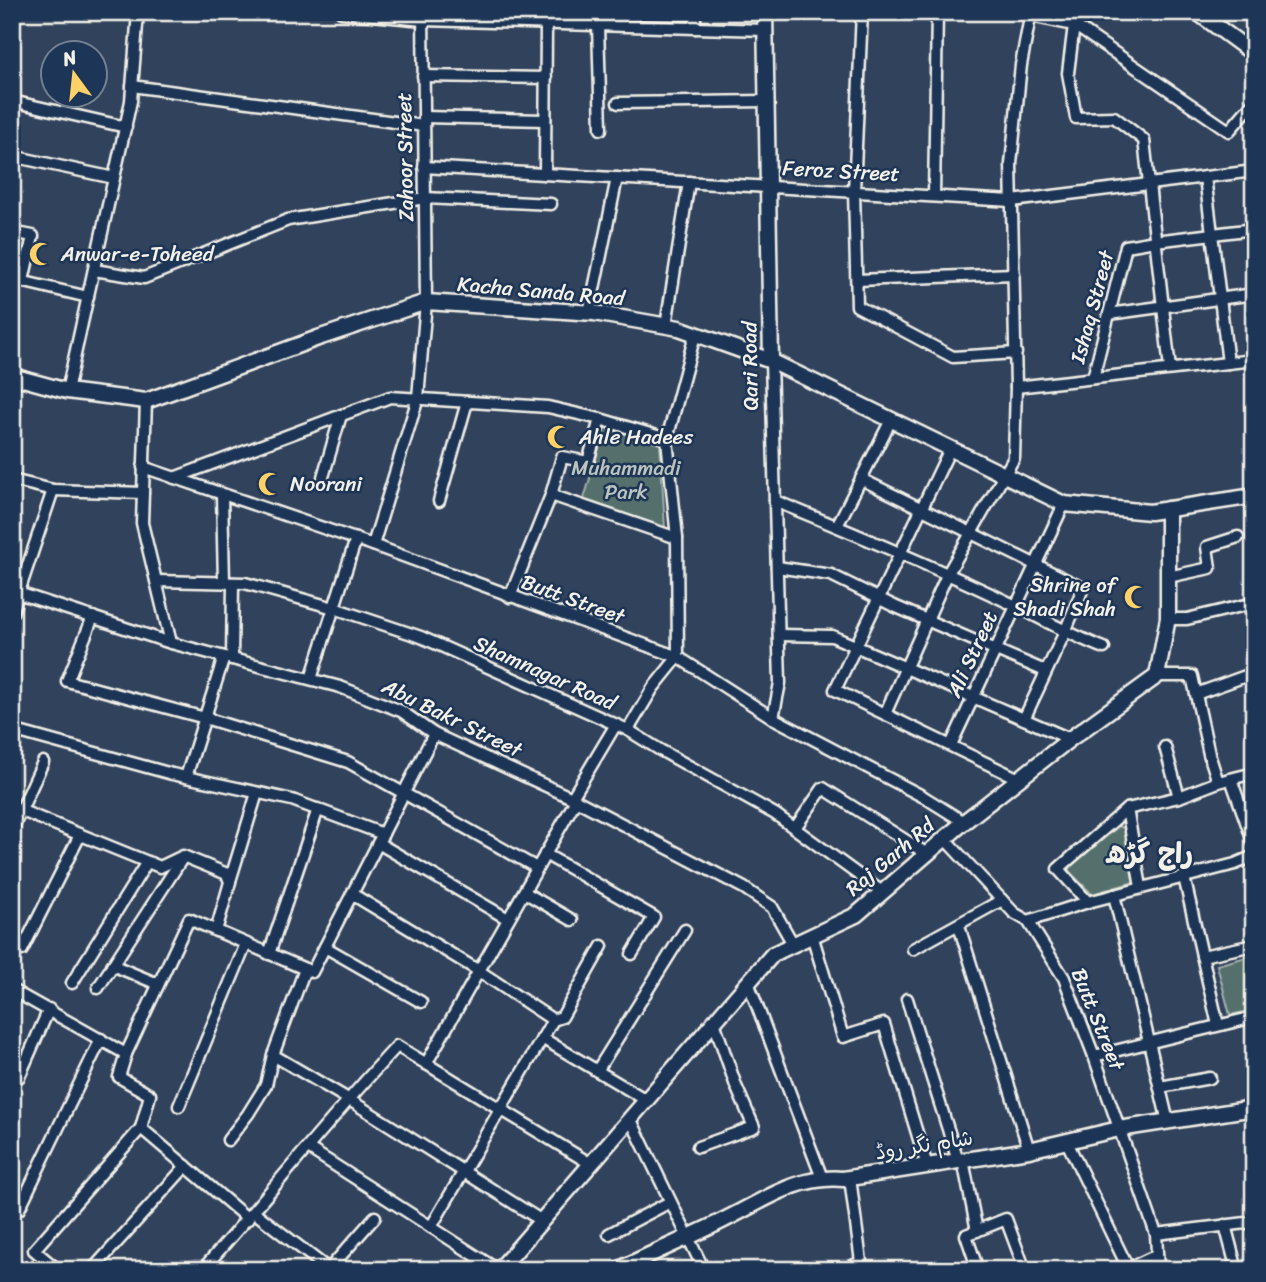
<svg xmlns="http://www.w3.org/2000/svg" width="1266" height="1282" font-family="Sriracha,'Playpen Sans Arabic',sans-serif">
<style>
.green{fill:#556f6c;stroke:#a4b0aa;stroke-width:2}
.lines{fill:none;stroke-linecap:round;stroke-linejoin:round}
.street-casing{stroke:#f4f1e8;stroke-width:15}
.secondary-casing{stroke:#f4f1e8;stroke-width:19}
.street{stroke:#1d3557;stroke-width:10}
.secondary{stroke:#1d3557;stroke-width:14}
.labels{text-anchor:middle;stroke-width:5;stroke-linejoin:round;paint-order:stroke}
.street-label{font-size:21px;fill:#f4f1e8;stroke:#1d3557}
.poi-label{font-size:21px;fill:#f4f1e8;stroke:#1d3557;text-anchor:start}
.park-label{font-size:21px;fill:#bcc4bd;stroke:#1d3557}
.district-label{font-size:28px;font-weight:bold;fill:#f4f1e8;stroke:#1d3557}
</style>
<rect width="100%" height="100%" fill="#31425d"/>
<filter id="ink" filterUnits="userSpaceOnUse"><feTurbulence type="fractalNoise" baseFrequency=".0143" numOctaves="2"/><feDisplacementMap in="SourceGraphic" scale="14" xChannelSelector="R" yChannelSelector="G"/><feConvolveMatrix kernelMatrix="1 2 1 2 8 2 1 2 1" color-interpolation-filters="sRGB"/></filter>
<g filter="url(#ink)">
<!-- green -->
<g class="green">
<polygon points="605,428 660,443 665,529 583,502"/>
<polygon points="1119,826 1125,829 1134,882 1092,894 1067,869"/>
<polygon points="1254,955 1254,1010 1230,1015 1217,965"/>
</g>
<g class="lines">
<!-- street casing -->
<g class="street-casing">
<g id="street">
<polyline points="341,12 423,20 765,30"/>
<polyline points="862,12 854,191 857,306 953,357 1016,353"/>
<polyline points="1082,12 1074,25 1229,131 1254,102"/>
<polyline points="1030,16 1074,25 1068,73 1076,118 1114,117 1144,140 1170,369"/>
<polyline points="598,25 601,129"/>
<polyline points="695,28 695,12"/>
<polyline points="423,76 546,78"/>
<polyline points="132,86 424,126"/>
<polyline points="12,101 126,127"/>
<polyline points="618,103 766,101"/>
<polyline points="424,117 545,120"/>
<polyline points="12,156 114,178"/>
<polyline points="424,167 1012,201 1254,171"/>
<polyline points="545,174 546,24"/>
<polyline points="1205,177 1228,363"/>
<polyline points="934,196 937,12"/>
<polyline points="12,232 33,236 23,281"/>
<polyline points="94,270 144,278 288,220 425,198 551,204"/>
<polyline points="12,279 88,297"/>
<polyline points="857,280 1014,274"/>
<polyline points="589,313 617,178"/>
<polyline points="1109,314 1254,294"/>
<polyline points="666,325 689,182"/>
<polyline points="771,361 780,683 773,718"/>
<polyline points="1093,378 1126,246 1155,241 1254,229"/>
<polyline points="1016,387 1254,360"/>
<polyline points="67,391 131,101 138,12"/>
<polyline points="146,401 142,523 171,643"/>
<polyline points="950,449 835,690 1019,779"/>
<polyline points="143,467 373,545 678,657 773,718 924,797 964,822"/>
<polyline points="323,477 341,415"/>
<polyline points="174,478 390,397 548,407 600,419 667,439"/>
<polyline points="861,479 1083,588 1065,632 1024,719"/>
<polyline points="12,480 53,490 143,493"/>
<polyline points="222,494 224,582"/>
<polyline points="551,495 677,538"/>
<polyline points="439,501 467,402"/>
<path d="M775 501C856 534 938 568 1016 606 1046 621 1073 636 1104 648"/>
<polyline points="837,526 891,420"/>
<polyline points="373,545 418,398 426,302 423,12"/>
<polyline points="777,567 831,575 894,606 1045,671"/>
<polyline points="1168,577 1210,568 1207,547 1238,537"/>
<polyline points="156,581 245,583 334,608 421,637 628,730 660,750 775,814 882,892"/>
<polyline points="12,591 171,643 340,687 401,711 434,734 572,798 744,888 772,907 793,944"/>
<polyline points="510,597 551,495 562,457 588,462 600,419"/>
<polyline points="12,613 53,490"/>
<polyline points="93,617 67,681 205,718 348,762 537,868"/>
<polyline points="1167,619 1187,619 1254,603"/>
<polyline points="779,635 832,636 1070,739"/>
<polyline points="232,659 233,583"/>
<polyline points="1157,676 1192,676 1209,754 1218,782 1254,773"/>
<polyline points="311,679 356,539"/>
<polyline points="1196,694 1254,673"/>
<polyline points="885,714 947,575 1014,458 1016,387 1011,164 1021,65 1031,12"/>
<polyline points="12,730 172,774 292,800 383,834"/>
<polyline points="628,730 653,688 678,657 677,538 667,439 695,335"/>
<polyline points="951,745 1064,504"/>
<polyline points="1165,747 1179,797"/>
<polyline points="186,777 224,657"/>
<polyline points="1231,779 1254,844"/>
<polyline points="572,798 615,726"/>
<polyline points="1127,809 1141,887"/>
<polyline points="22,811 160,867 183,856 227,874 230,882 216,931"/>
<polyline points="795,828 823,788 927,854"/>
<polyline points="12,830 43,762"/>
<polyline points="945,839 1014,913 1028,921 1064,978 1094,1056 1156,1234 1158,1270"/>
<polyline points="378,843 508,919"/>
<polyline points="545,854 654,917 632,954"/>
<polyline points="1184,877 1218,1025"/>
<polyline points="230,881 257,793"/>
<polyline points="524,892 572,920"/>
<polyline points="352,894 479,971 553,1020"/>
<polyline points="1114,895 1168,1122"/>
<polyline points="1088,902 1058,869 1127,809 1179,797 1218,782"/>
<polyline points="1028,921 1088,902 1235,864 1254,856"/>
<polyline points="959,926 1029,1150"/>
<polyline points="812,935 843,1037 884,1024 927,1166"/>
<polyline points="325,947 421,1002"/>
<polyline points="913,949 1002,900"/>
<polyline points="22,950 80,835"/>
<polyline points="269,954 318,809"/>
<polyline points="1202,956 1254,945"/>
<polyline points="112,965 158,984"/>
<polyline points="748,982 822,1178"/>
<polyline points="72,983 147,862"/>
<polyline points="98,988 183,857"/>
<polyline points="12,990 126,1054"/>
<polyline points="907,999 958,1161"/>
<polyline points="542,1038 646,1100"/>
<polyline points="273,1055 348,1099 542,1221"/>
<polyline points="1094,1056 1254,1017"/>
<polyline points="426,1064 576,800"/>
<polyline points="597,1071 685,930"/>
<polyline points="19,1077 49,1009"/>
<polyline points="1160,1087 1210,1078"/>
<polyline points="179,1106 246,944"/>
<polyline points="630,1118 704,1270"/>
<polyline points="141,1128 150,1095 119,1077 126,1054 189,919 312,972 434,734"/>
<polyline points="228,1140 248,1114 266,1085 273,1055 305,969"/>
<polyline points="1067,1142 1128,1268"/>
<polyline points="698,1147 754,1127 736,1086 714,1022"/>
<polyline points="308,1148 498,1270"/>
<polyline points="963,1160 977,1231"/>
<polyline points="12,1208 19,1209 101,1039"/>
<polyline points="254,1212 323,1265 334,1270"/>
<polyline points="1225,1225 1237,1270"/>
<polyline points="431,1227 553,1020 562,1017 602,946"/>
<polyline points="609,1234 670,1202"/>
<polyline points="1156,1234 1254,1222"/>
<polyline points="330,1268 375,1217"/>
<polyline points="58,1270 34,1250 141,1128 248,1219"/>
<polyline points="92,1270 186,1166"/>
<path d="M202 1270C268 1196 329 1119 397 1046L591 1164"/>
<polyline points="843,1270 861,1262 850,1178"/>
<polyline points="978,1270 966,1235 1006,1219 1025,1270"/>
<polyline points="1125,1270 1157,1255"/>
</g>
</g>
<!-- secondary casing -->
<g class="secondary-casing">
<g id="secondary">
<polyline points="765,12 771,361"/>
<polyline points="1197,12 1254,54"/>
<polyline points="12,376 67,391 146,401 318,338 426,302 594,313 679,328 771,361 1064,504 1150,512 1254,496"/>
<polyline points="499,1270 773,954 856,915 964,822 1070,739 1157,676 1168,618 1168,509"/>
<path d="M618 1270C652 1253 688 1238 722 1221 762 1202 796 1175 843 1179L1029 1150 1119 1129 1254 1108"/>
</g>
</g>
<!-- street -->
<use href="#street" class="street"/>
<!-- secondary -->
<use href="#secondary" class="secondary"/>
</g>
</g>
<!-- icons -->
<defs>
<g id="mosque-bare" transform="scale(1.89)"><path d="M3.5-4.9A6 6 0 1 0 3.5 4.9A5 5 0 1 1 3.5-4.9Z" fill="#ffd166" stroke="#1d3557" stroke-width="2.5" paint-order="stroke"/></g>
</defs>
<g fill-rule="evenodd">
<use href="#mosque-bare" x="41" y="254"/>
<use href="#mosque-bare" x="559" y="437"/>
<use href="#mosque-bare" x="270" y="484"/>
<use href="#mosque-bare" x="1136" y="597"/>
</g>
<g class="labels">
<!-- street labels -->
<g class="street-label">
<text transform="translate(405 157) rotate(-91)" y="7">Zahoor Street</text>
<text transform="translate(841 171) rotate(3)" y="7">Feroz Street</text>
<text transform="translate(541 291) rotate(5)" y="7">Kacha Sanda Road</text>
<text transform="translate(1092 307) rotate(-75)" y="7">Ishaq Street</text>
<text transform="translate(750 366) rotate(-91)" y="7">Qari Road</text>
<text transform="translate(573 599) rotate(20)" y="7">Butt Street</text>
<text transform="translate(972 654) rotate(-65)" y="7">Ali Street</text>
<text transform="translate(545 673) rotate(24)" y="7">Shamnagar Road</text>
<text transform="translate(452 718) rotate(26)" y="7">Abu Bakr Street</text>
<text transform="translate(890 857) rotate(-40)" y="7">Raj Garh Rd</text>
<text transform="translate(1098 1019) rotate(68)" y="7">Butt Street</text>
<text transform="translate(924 1145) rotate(-9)" y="7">شام نگر روڈ</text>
</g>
<!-- poi labels -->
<g class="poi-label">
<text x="61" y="261">Anwar-e-Toheed</text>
<text x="579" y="444">Ahle Hadees</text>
<text x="290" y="491">Noorani</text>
<text x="1116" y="592" text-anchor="end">Shrine of<tspan x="1116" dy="24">Shadi Shah</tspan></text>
</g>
<!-- park labels -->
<g class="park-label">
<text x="626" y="475">Muhammadi<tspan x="626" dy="24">Park</tspan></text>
</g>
<!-- district labels -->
<g class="district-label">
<text x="1149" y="863">راج گڑھ</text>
</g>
</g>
<!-- margin -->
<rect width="1266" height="1282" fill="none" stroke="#1d3557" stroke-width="42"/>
<rect x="21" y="21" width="1224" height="1240" fill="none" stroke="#f4f1e8" stroke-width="2.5" filter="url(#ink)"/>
<!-- north arrow -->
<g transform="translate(74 74) rotate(345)"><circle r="33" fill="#1d3557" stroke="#738091" stroke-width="2"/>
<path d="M0-5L12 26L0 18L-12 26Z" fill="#ffd166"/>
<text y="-10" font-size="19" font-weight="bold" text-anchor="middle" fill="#f4f1e8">N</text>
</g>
</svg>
